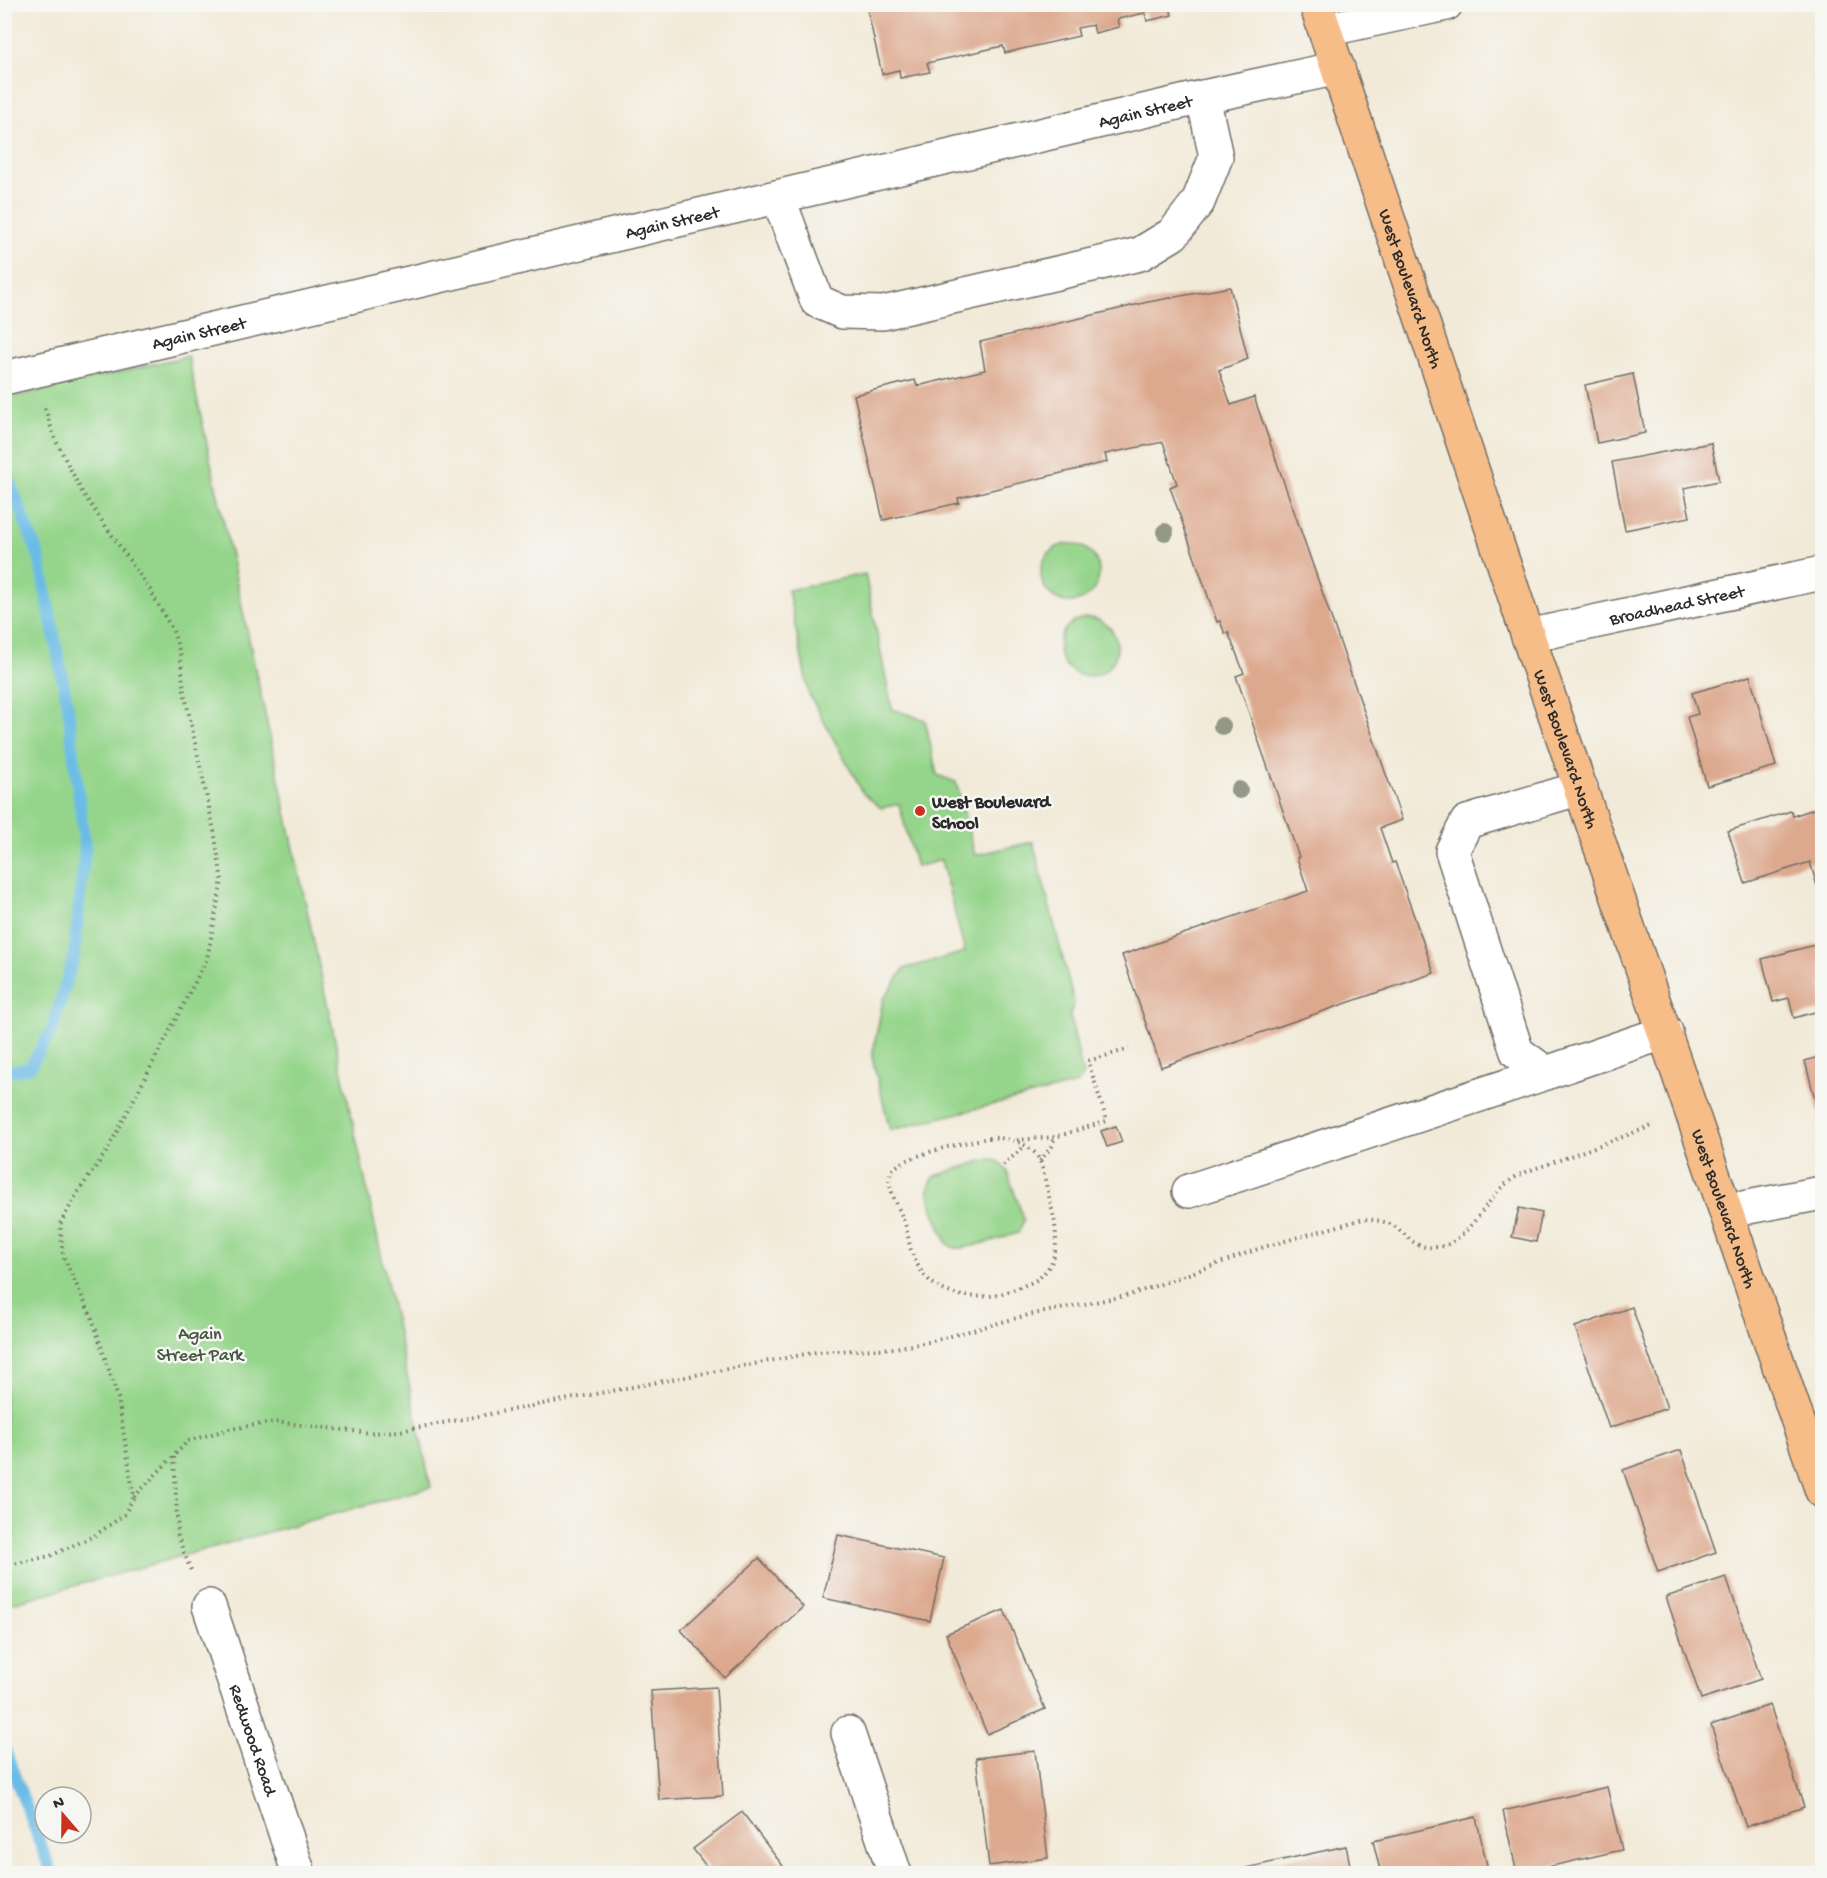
<svg xmlns="http://www.w3.org/2000/svg" width="1827" height="1878" font-family="'Gochi Hand',sans-serif">
<style>
.green{fill:#95d58b;stroke:#60805b;stroke-width:1.5}
.lines{fill:none;stroke-linecap:round;stroke-linejoin:round}
.stream{stroke:#6bbce6;stroke-width:12}
.building{fill:#dda98e}
.minor-casing{stroke:#716e68;stroke-width:36}
.major-casing{stroke:#716e68;stroke-width:36}
.path{stroke:#716e68;stroke-width:4;stroke-dasharray:1.5 4.5;stroke-linecap:butt}
.minor{stroke:#fff;stroke-width:33}
.major{stroke:#f7bd88;stroke-width:33}
.tree{fill:#939986}
.poi-dot{fill:#c8321e;stroke:#f6f6f2;stroke-width:2}
.labels{text-anchor:middle;stroke-width:5;stroke-linejoin:round;paint-order:stroke}
.street-label{font-size:18px;fill:#2b2b2b;stroke:#f6f6f2}
.poi-label{font-size:18px;font-weight:bold;fill:#2b2b2b;stroke:#f6f6f2;text-anchor:start}
.park-label{font-size:18px;fill:#465643;stroke:#f6f6f2}
</style>
<rect width="100%" height="100%" fill="#f6f6f2"/>
<filter id="ink" filterUnits="userSpaceOnUse"><feTurbulence type="fractalNoise" baseFrequency=".0167" numOctaves="2"/><feDisplacementMap in="SourceGraphic" scale="12" xChannelSelector="R" yChannelSelector="G"/><feConvolveMatrix kernelMatrix="1 2 1 2 8 2 1 2 1" color-interpolation-filters="sRGB"/></filter>
<filter id="wash" filterUnits="userSpaceOnUse"><feTurbulence type="fractalNoise" baseFrequency=".008" numOctaves="4" result="noise"/><feDisplacementMap in="SourceGraphic" scale="24" xChannelSelector="R" yChannelSelector="G"/><feGaussianBlur stdDeviation="1.35" result="paint"/><feColorMatrix in="noise" values="0 0 0 0 0 0 0 0 0 0 0 0 0 0 0 0 0 1.4 0 .05"/><feComposite in="paint" operator="in"/></filter>
<g filter="url(#wash)">
<rect width="100%" height="100%" fill="#f2ead8"/>
<!-- green -->
<g class="green">
<polygon points="188,356 431,1487 5,1605 5,399"/>
<circle cx="1070" cy="573" r="29"/>
<polygon points="865,574 892,709 925,720 937,775 956,782 975,855 1033,842 1074,1002 1070,1015 1083,1076 1077,1084 890,1130 872,1057 883,1000 904,969 965,952 941,860 916,867 899,804 881,808 863,793 809,694 788,590"/>
<circle cx="1088" cy="647" r="29"/>
<path d="M992 1159 1001 1163 1007 1171 1024 1220 1018 1233C1004 1237 967 1250 955 1248 951 1247 950 1246 947 1243 942 1230 930 1207 929 1194 928 1187 931 1181 935 1176L982 1161Z"/>
</g>
<g class="lines">
<!-- stream -->
<g class="stream">
<polyline points="4,468 39,557 68,707 85,848 74,955 52,1030 29,1068 4,1072"/>
<polyline points="4,1748 52,1874"/>
</g>
</g>
<g id="blocks">
<!-- building -->
<g class="building">
<polygon points="866,4 1169,4 1172,15 1147,21 1145,13 1117,19 1119,27 1095,33 1093,25 1077,28 1079,36 1005,53 1003,46 927,63 930,72 900,78 899,70 882,74"/>
<polygon points="1230,287 1248,359 1219,370 1231,405 1254,397 1402,820 1380,828 1392,863 1395,862 1434,973 1161,1067 1122,955 1308,891 1297,858 1299,857 1236,676 1244,673 1228,632 1225,634 1220,621 1217,622 1170,487 1177,484 1163,442 1105,454 1107,462 958,498 959,503 883,520 854,395 915,380 917,386 985,370 980,342 1148,302"/>
<polygon points="1633,374 1645,433 1597,443 1585,385"/>
<polygon points="1711,443 1719,481 1684,488 1690,517 1625,530 1612,462"/>
<polygon points="1750,676 1776,766 1707,786 1687,717 1698,714 1692,693"/>
<polygon points="1822,806 1822,884 1817,886 1810,862 1745,883 1728,831 1791,811 1793,816"/>
<polygon points="1822,943 1822,1010 1794,1018 1789,998 1773,1002 1762,959"/>
<polygon points="1822,1056 1822,1117 1820,1118 1805,1061"/>
<polygon points="1116,1126 1122,1142 1107,1147 1101,1131"/>
<polygon points="1519,1208 1542,1213 1536,1242 1512,1237"/>
<polygon points="1632,1307 1667,1408 1609,1428 1575,1327"/>
<polygon points="1681,1450 1716,1552 1658,1572 1623,1470"/>
<polygon points="838,1535 944,1558 930,1621 823,1598"/>
<polygon points="759,1558 803,1607 725,1678 681,1630"/>
<polygon points="1726,1577 1761,1679 1701,1699 1666,1597"/>
<polygon points="1004,1610 1045,1709 987,1734 946,1634"/>
<polygon points="716,1687 723,1796 659,1800 651,1691"/>
<polygon points="1770,1705 1804,1807 1746,1827 1711,1725"/>
<polygon points="1035,1751 1048,1858 989,1866 976,1758"/>
<polygon points="1607,1787 1622,1850 1517,1874 1503,1811"/>
<polygon points="742,1812 789,1874 712,1874 693,1849"/>
<polygon points="1476,1817 1489,1874 1381,1874 1373,1841"/>
<polygon points="1346,1846 1352,1874 1242,1874 1241,1869"/>
</g>
</g>
</g>
<g filter="url(#ink)">
<use href="#blocks" fill-opacity="0" stroke="#716e68" stroke-width="1.5"/>
<g class="lines">
<!-- minor casing -->
<g class="minor-casing">
<g id="minor">
<polyline points="1325,30 1446,4"/>
<polyline points="778,197 817,301 842,312 883,313 1140,254 1173,234 1198,202 1216,157 1203,97"/>
<path id="s1" d="M4 378 1203 97 1338 68"/>
<path id="s2" d="M1528 636 1822 573"/>
<polyline points="1581,788 1467,822 1452,851 1517,1052 1546,1073 1666,1032"/>
<polyline points="1189,1191 1546,1073"/>
<polyline points="1727,1211 1822,1193"/>
<path id="s3" d="M209 1606 299 1874"/>
<polyline points="848,1733 895,1874"/>
</g>
</g>
<!-- major casing -->
<g class="major-casing">
<g id="major">
<path id="s4" d="M1316 4 1528 636 1822 1491"/>
</g>
</g>
<!-- path -->
<g class="path">
<path d="M989 1138C1005 1137 1023 1141 1035 1153 1044 1164 1044 1179 1048 1192 1054 1219 1066 1255 1040 1277 1035 1282 1027 1284 1020 1287 1003 1295 986 1298 967 1296 953 1295 940 1290 930 1281 923 1275 918 1266 914 1258 908 1246 909 1232 903 1219 899 1208 892 1197 890 1185 889 1181 889 1176 891 1172 899 1156 970 1141 989 1138Z"/>
<polyline points="1017,1140 1055,1137 1107,1121 1088,1061 1129,1049"/>
<polyline points="1040,1161 1052,1146 1055,1137"/>
<polyline points="1003,1165 1025,1146"/>
<polyline points="174,1457 178,1537 192,1573"/>
<path d="M134 1497 188 1441 229 1429 275 1422 370 1433 400 1431 817 1352 895 1348 929 1342 1024 1316 1130 1295 1264 1247 1363 1219C1373 1220 1381 1220 1390 1224 1409 1233 1410 1250 1438 1247 1467 1244 1485 1200 1507 1183 1520 1172 1541 1167 1557 1161 1588 1149 1620 1138 1652 1126"/>
<polyline points="4,1566 50,1556 94,1536 124,1515 134,1497 118,1398 92,1318 63,1256 60,1224 78,1192 107,1151 207,959 222,880 214,831 184,691 180,653 173,631 150,590 82,492 54,437 45,408"/>
</g>
<!-- minor -->
<use href="#minor" class="minor"/>
<!-- major -->
<use href="#major" class="major"/>
</g>
<!-- trees -->
<g class="tree">
<circle cx="1165" cy="532" r="9"/>
<circle cx="1222" cy="726" r="9"/>
<circle cx="1239" cy="790" r="9"/>
</g>
</g>
<!-- markers -->
<circle class="poi-dot" cx="920" cy="811" r="6"/>
<g class="labels">
<!-- street labels -->
<g class="street-label">
<text dy="6" stroke="none"><textPath href="#s1" startOffset="1172">Again Street</textPath></text>
<text dy="6" stroke="none"><textPath href="#s1" startOffset="686">Again Street</textPath></text>
<text dy="6" stroke="none"><textPath href="#s4" startOffset="300">West Boulevard North</textPath></text>
<text dy="6" stroke="none"><textPath href="#s1" startOffset="200">Again Street</textPath></text>
<text dy="6" stroke="none"><textPath href="#s2" startOffset="152">Broadhead Street</textPath></text>
<text dy="6" stroke="none"><textPath href="#s4" startOffset="786">West Boulevard North</textPath></text>
<text dy="6" stroke="none"><textPath href="#s4" startOffset="1272">West Boulevard North</textPath></text>
<text dy="6" stroke="none"><textPath href="#s3" startOffset="141">Redwood Road</textPath></text>
</g>
<!-- poi labels -->
<g class="poi-label">
<text x="932" y="807">West Boulevard<tspan x="932" dy="21">School</tspan></text>
</g>
<!-- park labels -->
<g class="park-label">
<text x="200" y="1339">Again<tspan x="200" dy="21">Street Park</tspan></text>
</g>
</g>
<!-- margin -->
<rect width="1827" height="1878" fill="none" stroke="#f6f6f2" stroke-width="24"/>
<!-- north arrow -->
<g transform="translate(63 1815) rotate(340)"><circle r="28" fill="#f6f6f2" stroke="#a5a5a2" stroke-width="1.5"/>
<path d="M0-4.5L10 22L0 15L-10 22Z" fill="#c8321e"/>
<text y="-9" font-size="16" font-weight="bold" text-anchor="middle" fill="#2b2b2b">N</text>
</g>
</svg>
